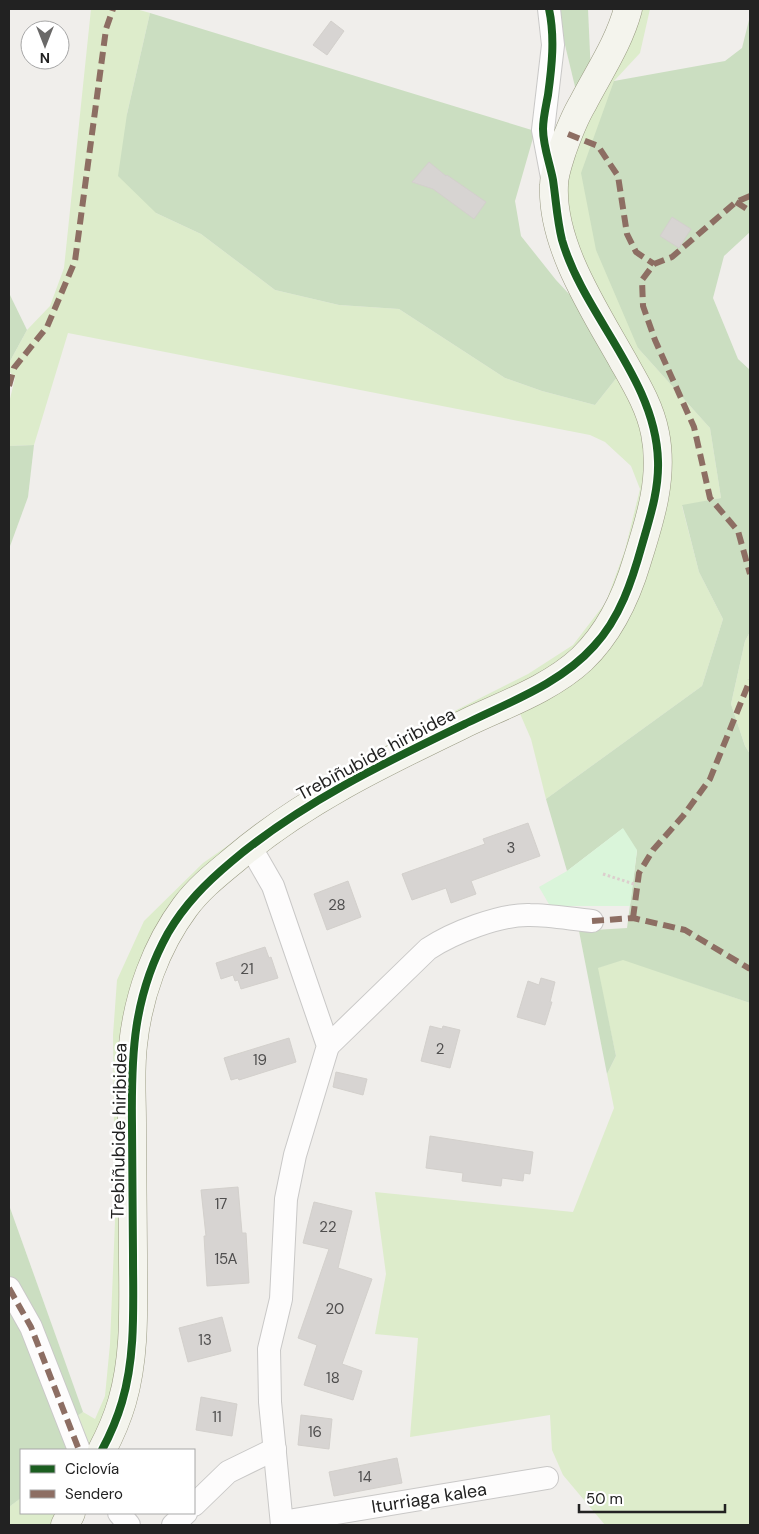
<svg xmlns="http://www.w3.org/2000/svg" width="759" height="1534" font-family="'DM Sans',sans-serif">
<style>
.grass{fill:#ddeccb}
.forest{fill:#cbdec1}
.park{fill:#daf5da}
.building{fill:#d7d4d2;stroke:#d3d0cc}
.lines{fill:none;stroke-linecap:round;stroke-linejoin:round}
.street-casing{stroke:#c9c8c7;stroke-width:24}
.secondary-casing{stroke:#999a82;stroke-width:29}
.path{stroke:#dccecd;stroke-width:3;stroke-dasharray:2.5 2.5;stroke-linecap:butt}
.street{stroke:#fdfcfc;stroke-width:22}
.secondary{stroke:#f4f4ed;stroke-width:28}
.quiet{stroke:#8d6e63;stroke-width:6;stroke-dasharray:12 6;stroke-linecap:butt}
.cycleway-casing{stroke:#fff;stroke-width:11}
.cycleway{stroke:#1b5e20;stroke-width:8}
.labels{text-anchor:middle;stroke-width:5;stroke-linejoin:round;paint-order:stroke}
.number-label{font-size:15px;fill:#4f4e4e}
.street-label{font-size:18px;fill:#222;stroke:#fff}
</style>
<rect width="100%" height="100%" fill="#f0eeeb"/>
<!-- grass -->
<g class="grass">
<polygon points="91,9 136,9 150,13 127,114 156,213 201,234 275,290 339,305 399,309 505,378 542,391 595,405 618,376 643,430 650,466 611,609 580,648 546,675 335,781 149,946 126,1322 114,1400 91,1450 74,1418 83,1412 95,1419 105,1396 110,1344 115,1221 113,1035 117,980 144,921 203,863 332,773 528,674 573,645 606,602 625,550 640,489 631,466 605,442 590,435 68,333 34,445 9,446 9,403 15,378 9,371 9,363 27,330 50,306 64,268"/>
<polygon points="638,9 650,9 640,53 614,81 638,348 710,428 721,498 682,506 699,572 723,619 702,686 546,799 531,739 518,709 571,680 606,653 633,608 667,459 581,263 567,209 568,166"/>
<polygon points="750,632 750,754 745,746 731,704 745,641"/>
<polygon points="623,959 750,1003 750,1525 605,1525 563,1475 552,1450 550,1415 410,1437 418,1338 375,1334 386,1274 375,1192 573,1212 614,1108 607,1074 616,1056 597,968"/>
<polygon points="21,1498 21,1513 62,1513 55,1525 9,1525 9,1507"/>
</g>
<!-- forest -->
<g class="forest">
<polygon points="558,9 588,9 591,75 577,95 559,20"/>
<polygon points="150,13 535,131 515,201 521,236 556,280 583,309 618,376 595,405 542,391 505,378 399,309 339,305 275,290 201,234 156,213 118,176 127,114"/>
<polygon points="750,16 750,232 724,256 713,298 738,359 750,370 750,632 745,641 731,704 745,746 750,754 750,1003 623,960 598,968 616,1056 607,1074 579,931 627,928 637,851 622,829 567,871 546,799 702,686 723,619 699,572 682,505 721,498 710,428 638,348 596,250 581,173 614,81 725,61 742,48"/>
<polygon points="9,293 27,330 9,363"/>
<polygon points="34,445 28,497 9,549 9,446"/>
<polygon points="9,1205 83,1412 74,1418 9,1277"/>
<polygon points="9,1298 73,1450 21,1450 21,1498 9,1507"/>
</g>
<!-- park -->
<polygon class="park" points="623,828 637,850 630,906 550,906 539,887 567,871"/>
<!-- building -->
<g class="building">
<polygon points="331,21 344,31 327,55 313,45"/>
<polygon points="429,162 446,176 447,175 486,202 474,219 433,189 412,182"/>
<polygon points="672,217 691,229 679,248 660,236"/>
<polygon points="528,823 540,856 471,881 476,894 451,903 446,888 412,900 402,874 485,844 483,839"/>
<polygon points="348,881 361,917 327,930 314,894"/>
<polygon points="265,947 269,958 271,957 278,978 241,989 238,980 235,981 233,975 221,979 216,963"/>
<polygon points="541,978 555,982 550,1002 552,1002 545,1025 517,1017 528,981 539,985"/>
<polygon points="430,1026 442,1029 443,1026 460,1030 450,1068 421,1061"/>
<polygon points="289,1038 296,1062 239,1080 238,1078 231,1080 224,1058"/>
<polygon points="336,1072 367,1079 363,1095 333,1087"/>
<polygon points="430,1136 533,1152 530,1174 524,1173 523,1181 502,1178 501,1186 462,1181 463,1173 426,1168"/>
<polygon points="238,1187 242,1233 246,1233 249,1283 207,1286 204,1236 206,1236 201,1190"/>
<polygon points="314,1202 352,1211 338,1268 372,1279 342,1364 362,1371 353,1400 304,1385 317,1345 298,1338 329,1249 303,1243"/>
<polygon points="222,1317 231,1351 188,1362 179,1328"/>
<polygon points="201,1397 237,1404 232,1436 196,1430"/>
<polygon points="301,1415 332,1419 329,1449 298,1445"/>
<polygon points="397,1458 402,1483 334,1496 329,1472"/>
</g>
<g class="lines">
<!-- street casing -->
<g class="street-casing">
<g id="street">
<polyline points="549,9 553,45 543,130 553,183"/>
<polyline points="250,846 273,886 328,1046 295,1155 286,1199 281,1299 269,1349 270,1402 282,1525"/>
<path d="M328 1046 428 949C452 933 500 914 530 915 550 915 571 919 592 921"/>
<polyline points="9,1288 31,1327 79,1450"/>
<polyline points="194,1505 228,1472 275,1449"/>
<polyline points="119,1513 129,1525"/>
<polyline points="282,1522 547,1478"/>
<polyline points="173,1525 186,1513"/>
</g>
</g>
<!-- secondary casing -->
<g class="secondary-casing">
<g id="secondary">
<path d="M102 1450C110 1435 117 1419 122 1402 136 1354 133 1303 133 1254 133 1211 132 1167 132 1123 132 1097 130 1070 133 1045 138 996 156 946 185 907 199 888 217 874 235 859 304 800 387 761 468 722 506 704 551 688 582 659 610 632 626 598 637 561 650 520 664 477 655 433 650 407 636 384 623 361 595 311 551 245 554 185 554 174 559 161 562 151 568 134 574 118 583 103 599 72 619 43 628 9"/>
<polyline points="65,1525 71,1513"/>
</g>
</g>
<!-- path -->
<polyline class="path" points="603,874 637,885"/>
<!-- street -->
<use href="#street" class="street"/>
<!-- secondary -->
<use href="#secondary" class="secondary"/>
<!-- quiet -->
<g class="quiet">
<polyline points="568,134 598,146 618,176 627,234 636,252 654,264"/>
<polyline points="750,196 736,202 672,257 654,264 642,280 643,306 655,340 694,427 710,498 738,531 750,574"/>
<polyline points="736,202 750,211"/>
<polyline points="9,386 14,368 47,327 75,261 106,29 113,9"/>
<polyline points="633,918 639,873 653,850 683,816 710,779 750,680"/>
<polyline points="592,921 633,918 685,930 750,969"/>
<polyline points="9,1288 31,1327 79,1450"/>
</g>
<!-- cycleway casing -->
<g class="cycleway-casing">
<path id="cycleway" d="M102 1450C110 1435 117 1419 122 1402 136 1355 133 1304 133 1256 133 1213 132 1169 132 1126 131 1055 133 996 168 933 185 904 206 883 231 862 302 802 386 762 469 722 512 701 561 683 594 646 620 618 632 581 642 545 650 517 659 490 658 461 656 379 584 316 562 240 557 220 556 200 553 180 550 164 543 146 543 129 543 118 546 106 548 95 552 66 555 37 549 9"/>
</g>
<!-- cycleway -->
<use href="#cycleway" class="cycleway"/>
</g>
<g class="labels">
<!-- number labels -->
<g class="number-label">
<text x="511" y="853">3</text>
<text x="337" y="910">28</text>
<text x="247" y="974">21</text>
<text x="440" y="1054">2</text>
<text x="260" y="1065">19</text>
<text x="221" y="1209">17</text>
<text x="328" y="1232">22</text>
<text x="226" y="1264">15A</text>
<text x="335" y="1314">20</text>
<text x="205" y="1345">13</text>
<text x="333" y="1383">18</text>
<text x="217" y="1422">11</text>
<text x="315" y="1437">16</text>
<text x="365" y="1482">14</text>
</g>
<!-- street labels -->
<g class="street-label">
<text transform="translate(376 754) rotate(-28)" y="6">Trebiñubide hiribidea</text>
<text transform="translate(119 1131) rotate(-89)" y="6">Trebiñubide hiribidea</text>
<text transform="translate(429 1498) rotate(-9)" y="6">Iturriaga kalea</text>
</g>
</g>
<!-- border -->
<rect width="759" height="1534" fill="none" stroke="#222222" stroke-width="20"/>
<!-- legend -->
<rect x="20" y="1449" width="175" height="65" fill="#ffffff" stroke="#a7a7a7"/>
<rect x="30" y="1465" width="25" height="8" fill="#1b5e20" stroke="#a7a7a7"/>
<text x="65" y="1474" font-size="15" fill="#222222">Ciclovía</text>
<rect x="30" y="1490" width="25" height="8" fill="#8d6e63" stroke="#a7a7a7"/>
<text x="65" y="1499" font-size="15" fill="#222222">Sendero</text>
<!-- north arrow -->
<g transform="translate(45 45) rotate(180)"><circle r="24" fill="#ffffff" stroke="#a7a7a7"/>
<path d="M0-4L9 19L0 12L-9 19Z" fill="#6a6968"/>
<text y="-8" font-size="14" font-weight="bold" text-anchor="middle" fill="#222222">N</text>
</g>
<!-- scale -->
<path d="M579 1504v8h146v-8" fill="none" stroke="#222222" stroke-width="2.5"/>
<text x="586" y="1504" font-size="15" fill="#222222" stroke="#ffffff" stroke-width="4" paint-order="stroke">50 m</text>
</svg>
